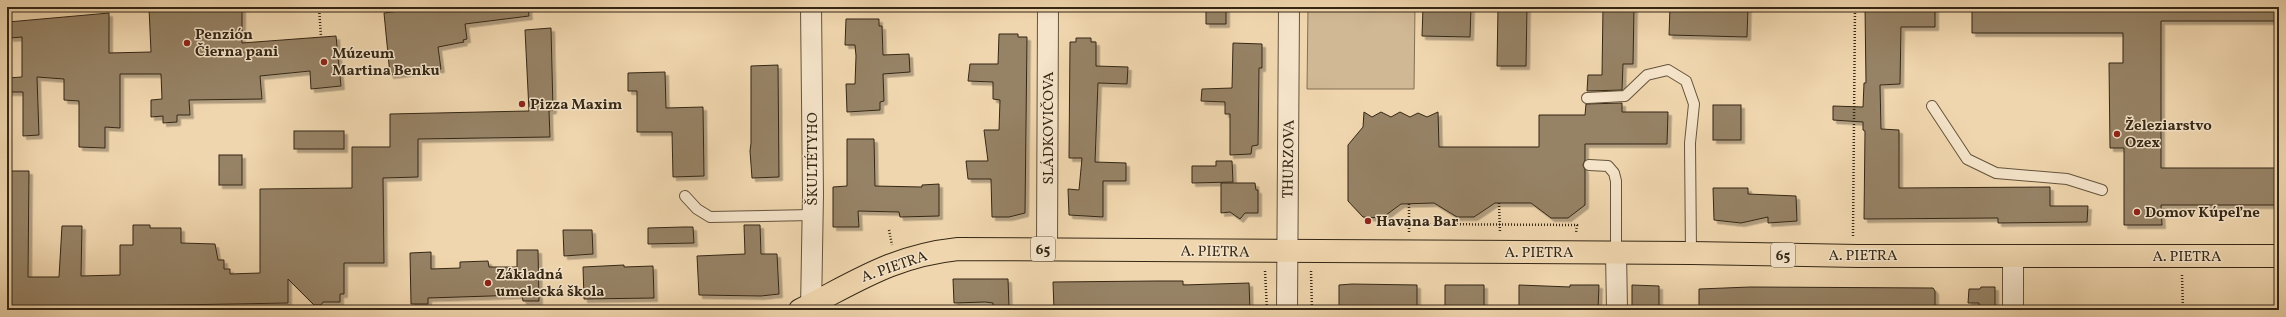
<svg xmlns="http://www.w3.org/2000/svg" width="2286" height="317" font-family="Vollkorn,serif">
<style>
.green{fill:#d0b894;stroke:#827054}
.building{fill:#968265;stroke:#352715;filter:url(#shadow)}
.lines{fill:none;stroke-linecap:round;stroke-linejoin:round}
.lane-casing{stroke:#64533b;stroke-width:12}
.street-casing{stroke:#64533b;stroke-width:22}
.primary-casing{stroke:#352715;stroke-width:24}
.path{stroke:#352715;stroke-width:2.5;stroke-dasharray:1 2;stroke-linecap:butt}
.lane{stroke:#f5e4ca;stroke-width:10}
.street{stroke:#f5e4ca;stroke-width:20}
.primary{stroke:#f0d6ae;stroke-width:22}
.poi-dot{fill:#8f2418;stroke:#f5e4ca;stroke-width:1.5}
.labels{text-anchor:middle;stroke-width:3;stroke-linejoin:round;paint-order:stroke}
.shield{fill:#f5e4ca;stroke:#6f604b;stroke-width:1}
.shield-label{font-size:14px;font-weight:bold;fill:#352715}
.poi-label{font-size:15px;font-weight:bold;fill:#352715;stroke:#f5e4ca;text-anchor:start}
.street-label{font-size:15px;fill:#352715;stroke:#f5e4ca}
</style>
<defs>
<filter id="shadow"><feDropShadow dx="3.5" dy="3.5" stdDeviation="0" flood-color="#0004"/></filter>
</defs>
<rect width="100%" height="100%" fill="#f0d6ae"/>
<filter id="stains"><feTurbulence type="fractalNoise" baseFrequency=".005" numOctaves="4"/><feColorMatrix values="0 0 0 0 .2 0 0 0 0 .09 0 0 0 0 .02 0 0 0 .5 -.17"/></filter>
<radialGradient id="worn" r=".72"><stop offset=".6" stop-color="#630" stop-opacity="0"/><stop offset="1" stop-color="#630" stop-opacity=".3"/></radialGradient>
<!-- green -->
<polygon class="green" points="1308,7 1415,7 1414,89 1307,89"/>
<!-- building -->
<g class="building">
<polygon points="161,7 242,7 242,43 336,36 341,86 311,89 310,71 260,76 262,99 189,100 190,115 177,115 177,122 163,123 163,116 151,117 151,100 162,99 161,74 120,74 120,128 105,127 105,148 79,147 79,101 64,100 64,79 37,77 39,135 23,136 23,92 7,92 7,78 22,77 22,37 10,38 8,22 109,13 109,53 151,52 149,8"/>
<polygon points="431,7 528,7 529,16 465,24 467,39 463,40 464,42 438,47 441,69 390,75 384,13"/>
<polygon points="1226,7 1226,24 1206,24 1206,8"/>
<polygon points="1423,7 1471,7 1470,37 1422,36"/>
<polygon points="1498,7 1527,7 1526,66 1497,66"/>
<polygon points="1603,7 1634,7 1633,64 1623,64 1622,90 1587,91 1588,75 1602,75"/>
<polygon points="1670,7 1748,7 1747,37 1669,35"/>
<polygon points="1865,7 1935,7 1935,27 1901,27 1900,84 1880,85 1881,129 1899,130 1899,188 2050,187 2050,206 2088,206 2087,222 1998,223 1998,218 1864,219 1865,131 1863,130 1863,122 1833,120 1833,106 1863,107 1864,83 1866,83"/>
<polygon points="1972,7 2279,7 2279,21 2161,21 2161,168 2279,168 2279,205 2161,205 2162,225 2124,225 2124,148 2110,148 2109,63 2123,63 2123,33 1972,33"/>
<polygon points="846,19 879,19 879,26 882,26 883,55 909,54 910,72 883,74 884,101 880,102 880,110 847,112 846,84 855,84 856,56 855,45 845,45"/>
<polygon points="551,28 553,110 549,111 550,137 418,139 418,177 383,178 384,263 344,263 344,294 340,294 340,302 323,302 321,305 314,305 288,279 288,303 7,308 7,171 29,171 28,277 59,277 62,226 82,226 81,276 120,275 120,245 133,245 133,225 150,225 150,228 181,228 181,243 215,244 218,260 224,260 224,269 230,269 230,274 260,273 260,189 352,188 352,147 390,147 390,114 529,111 525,30"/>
<polygon points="999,34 1018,34 1018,37 1027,37 1025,213 1009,217 992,217 991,179 968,179 966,161 988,161 984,130 999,130 1000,100 993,99 993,82 968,81 970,64 998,64"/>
<polygon points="1076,38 1091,38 1091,42 1096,42 1096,66 1128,67 1127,84 1098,83 1095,162 1126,163 1126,181 1103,181 1103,217 1069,215 1068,189 1079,190 1082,158 1069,158 1070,42 1076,42"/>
<polygon points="1233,43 1262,44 1262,68 1259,68 1258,145 1252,146 1251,154 1230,155 1230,114 1225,114 1225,102 1201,101 1202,89 1232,88"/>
<polygon points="778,65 779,177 752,178 750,151 751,143 751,66"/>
<polygon points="665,72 666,108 703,107 704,176 673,177 672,132 637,132 637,91 628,91 628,73"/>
<polygon points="1622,103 1622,112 1668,112 1667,144 1585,144 1585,160 1583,165 1585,170 1585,205 1568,218 1551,218 1531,203 1495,203 1474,217 1457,217 1434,203 1401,204 1382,218 1363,217 1348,201 1348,145 1363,127 1364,112 1372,117 1381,112 1391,117 1400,112 1410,117 1418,113 1427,117 1438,112 1439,147 1539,147 1539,115 1585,115 1586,104"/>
<rect x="1713" y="105" width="28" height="35"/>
<rect x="294" y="131" width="50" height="18"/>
<polygon points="847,139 874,139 875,186 922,187 922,185 939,184 939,216 900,217 899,212 858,211 859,227 833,227 833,187 847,186"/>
<rect x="219" y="155" width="23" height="30"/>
<polygon points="1216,161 1232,161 1233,182 1192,183 1192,166 1216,166"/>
<polygon points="1221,183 1255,183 1256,190 1258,190 1258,213 1245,213 1240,219 1230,212 1221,213"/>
<polygon points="1713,188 1748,188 1748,194 1796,196 1797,221 1768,223 1768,217 1741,223 1714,220"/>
<polygon points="744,225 760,225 761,254 777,254 779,294 761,296 699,295 697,256 745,254"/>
<polygon points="683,227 693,227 694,243 648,244 648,228"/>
<polygon points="563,230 592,230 593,254 564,256"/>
<polygon points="517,250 538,250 539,301 523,301 522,295 428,298 428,304 411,304 410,253 431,252 431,269 460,268 460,262 488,261 489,267 517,267"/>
<polygon points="624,265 624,267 653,266 654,298 584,299 583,267"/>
<polygon points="953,279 1008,279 1009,307 993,307 993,303 985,302 954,303"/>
<polygon points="1155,281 1183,281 1183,285 1249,283 1250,310 1054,310 1053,282"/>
<polygon points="1352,284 1417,285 1417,310 1339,310 1339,285"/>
<polygon points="1445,285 1484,285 1484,309 1445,310"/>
<polygon points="1519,285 1570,287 1570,285 1599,285 1598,310 1519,310"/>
<polygon points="1632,285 1659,286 1659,310 1632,310"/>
<polygon points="1750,287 1933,288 1935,291 1935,310 1699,310 1699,289"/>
<polygon points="1981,287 1995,287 1995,310 1979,310 1979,303 1968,303 1969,289 1980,289"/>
</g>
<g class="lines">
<!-- lane casing -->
<g class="lane-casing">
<g id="lane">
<polyline points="1587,98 1625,96 1647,75 1668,70 1686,81 1694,104 1690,143 1691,253"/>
<polyline points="1932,106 1967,159 1996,173 2067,179 2102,190"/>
<polyline points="1589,165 1608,166 1614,173 1616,181 1616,252"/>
<polyline points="685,196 697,209 710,217 812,215"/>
</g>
</g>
<!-- street casing -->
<g class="street-casing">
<g id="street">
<polyline points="811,7 813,194 811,310"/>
<polyline points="1047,249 1048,7"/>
<polyline points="1616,252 1617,310"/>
<polyline points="1287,310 1289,7"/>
<polyline points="2013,310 2013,255"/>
</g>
</g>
<!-- primary casing -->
<g class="primary-casing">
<path id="primary" d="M800 310C856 282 892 256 958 249L1691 253 1858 256H2279"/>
</g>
<!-- path -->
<g class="path">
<polyline points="319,7 321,37"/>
<polyline points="1499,203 1500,233"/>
<polyline points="1409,204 1409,233"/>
<polyline points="1409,224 1577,225 1576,233"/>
<polyline points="889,230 892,245"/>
<polyline points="1853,236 1855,7"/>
<polyline points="1265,271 1267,310"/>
<polyline points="1311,271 1312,310"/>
<polyline points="2182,275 2183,310"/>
</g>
<!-- lane -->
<use href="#lane" class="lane"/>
<!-- street -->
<use href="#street" class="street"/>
<!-- primary -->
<use href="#primary" class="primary"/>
</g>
<!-- markers -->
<g class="poi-dot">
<circle cx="187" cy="43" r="4"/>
<circle cx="324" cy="62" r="4"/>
<circle cx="522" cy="104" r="4"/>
<circle cx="2117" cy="134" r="4"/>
<circle cx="2137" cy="212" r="4"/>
<circle cx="1368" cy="221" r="4"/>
<circle cx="488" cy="283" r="4"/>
</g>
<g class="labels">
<!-- shield labels -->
<g class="shield">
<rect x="1031" y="237" width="24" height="24" rx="3"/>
<rect x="1771" y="243" width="24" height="24" rx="3"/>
</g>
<g class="shield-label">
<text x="1043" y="254">65</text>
<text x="1783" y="260">65</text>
</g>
<!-- poi labels -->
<g class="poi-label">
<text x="195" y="39">Penzión<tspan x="195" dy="17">Čierna pani</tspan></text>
<text x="332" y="58">Múzeum<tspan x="332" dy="17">Martina Benku</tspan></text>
<text x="530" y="109">Pizza Maxim</text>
<text x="2125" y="130">Železiarstvo<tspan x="2125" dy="17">Ozex</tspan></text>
<text x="2145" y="217">Domov Kúpeľne</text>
<text x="1376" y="226">Havana Bar</text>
<text x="496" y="279">Základná<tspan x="496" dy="17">umelecká škola</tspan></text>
</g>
<!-- street labels -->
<g class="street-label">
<text transform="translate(1048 128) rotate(-90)" y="5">SLÁDKOVIČOVA</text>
<text transform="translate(812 159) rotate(-90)" y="5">ŠKULTÉTYHO</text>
<text transform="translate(1288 159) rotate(-89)" y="5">THURZOVA</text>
<text transform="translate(1215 251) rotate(1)" y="5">A. PIETRA</text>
<text x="1539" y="257">A. PIETRA</text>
<text x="1863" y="260">A. PIETRA</text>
<text x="2187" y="261">A. PIETRA</text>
<text transform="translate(894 266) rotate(-19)" y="5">A. PIETRA</text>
</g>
</g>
<!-- margin -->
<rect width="2286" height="317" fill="none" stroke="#f0d6ae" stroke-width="24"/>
<rect x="8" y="8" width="2270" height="301" fill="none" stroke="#352715" stroke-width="2"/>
<rect x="12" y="12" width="2262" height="293" fill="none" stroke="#352715"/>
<rect width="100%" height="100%" filter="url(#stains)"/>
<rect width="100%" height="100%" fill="url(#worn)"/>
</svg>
